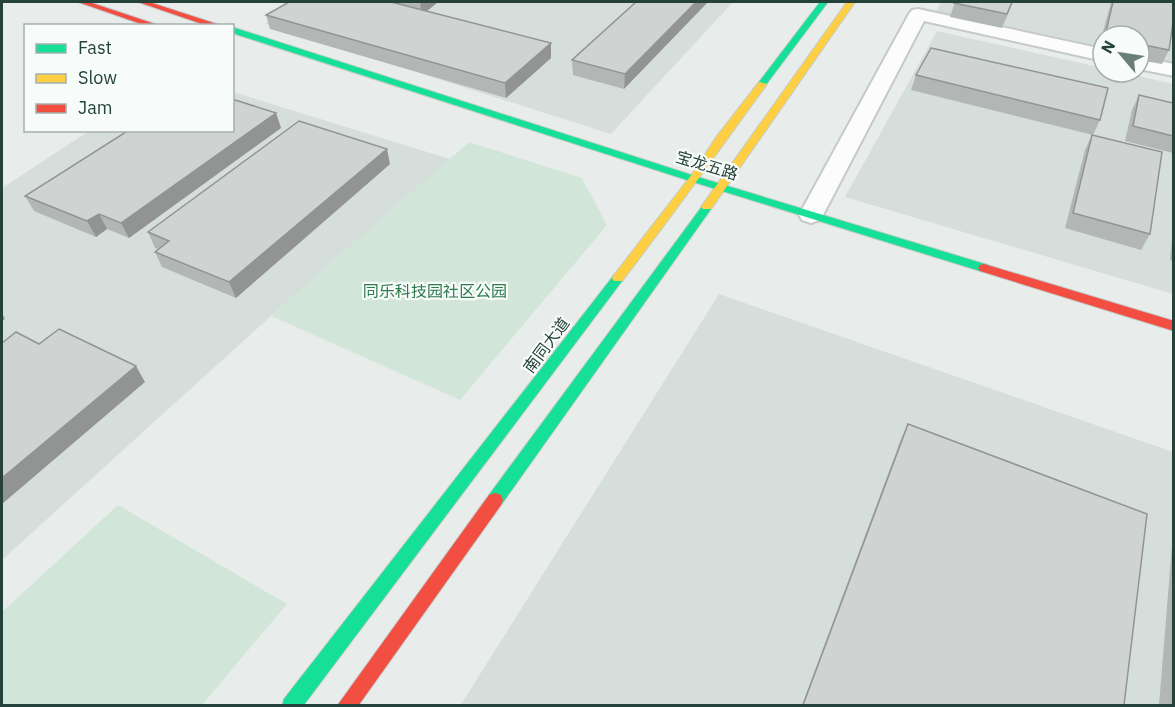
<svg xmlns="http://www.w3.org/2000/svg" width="1175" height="707" font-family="'IBM Plex Sans','Noto Sans SC',sans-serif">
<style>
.built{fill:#d6dedb}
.green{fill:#d1e6d8}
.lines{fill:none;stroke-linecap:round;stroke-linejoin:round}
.street-casing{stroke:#c5cac8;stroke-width:4}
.fast-casing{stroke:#c3cbc8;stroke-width:2}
.slow-casing{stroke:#c3cbc8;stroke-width:2}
.jam-casing{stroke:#c3cbc8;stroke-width:2}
.street{fill:#fcfcfc;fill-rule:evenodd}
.fast{fill:#16e098;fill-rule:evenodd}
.slow{fill:#ffcf43;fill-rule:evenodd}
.jam{fill:#f24e42;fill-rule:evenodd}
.wall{fill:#b2b6b5}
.shaded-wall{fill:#919493}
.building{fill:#cfd4d2;stroke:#919493;stroke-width:1.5}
.labels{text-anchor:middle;stroke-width:4.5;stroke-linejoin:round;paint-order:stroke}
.street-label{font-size:16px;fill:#24423a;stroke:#f7fbf9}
.park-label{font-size:16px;fill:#2d7a4b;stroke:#f7fbf9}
</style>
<rect width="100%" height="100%" fill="#e8edeb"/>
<!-- built -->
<g class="built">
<polygon points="298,2 733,2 611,134 265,24"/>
<polygon points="941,2 1173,2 1173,62 1139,55 1139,36 1103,36 1103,47 936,11"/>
<polygon points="937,31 1103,68 1103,72 1121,72 1173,84 1173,294 845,197"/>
<polygon points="233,92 450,159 271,316 2,560 2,188 89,131 232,130"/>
<polygon points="719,294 1173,452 1173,705 460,706"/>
</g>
<!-- green -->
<g class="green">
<polygon points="469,142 582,178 607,225 460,400 271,316"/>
<polygon points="118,505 287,604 202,705 2,705 2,612"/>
</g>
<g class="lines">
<!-- street casing -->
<g class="street-casing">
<g id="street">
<polygon points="918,9 1103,49 1103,61 924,21 823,215 820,220 811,223 802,220 799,215 909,14 912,10"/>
<polygon points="1139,57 1174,64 1174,76 1139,69"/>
</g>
</g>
<!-- fast casing -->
<g class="fast-casing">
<g id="fast">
<polygon points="820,2 828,2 765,86 759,86 759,82"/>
<polygon points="232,27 698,177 988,265 990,268 984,272 980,271 690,181 232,33"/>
<polygon points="707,204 711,205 711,209 501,505 495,507 489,505 487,500 489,495 703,205"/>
<polygon points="618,274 622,275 624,278 622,281 303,706 282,706 284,699 614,275"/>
</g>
</g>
<!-- slow casing -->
<g class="slow-casing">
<g id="slow">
<polygon points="847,2 855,2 711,209 703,209 701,207"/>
<path d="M759 82 767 84C719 150 672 216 622 281H614L612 278 614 275 690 177 717 136Z"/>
</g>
</g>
<!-- jam casing -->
<g class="jam-casing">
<g id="jam">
<polygon points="78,2 89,2 161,26 147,26"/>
<polygon points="138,2 149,2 223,26 208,26"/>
<polygon points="984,264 1174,321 1174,331 980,271 978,268 980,265"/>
<polygon points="495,493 501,495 503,500 501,505 358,706 337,706 489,495"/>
</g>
</g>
<!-- street -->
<use href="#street" class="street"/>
<!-- fast -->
<use href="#fast" class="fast"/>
<!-- slow -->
<use href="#slow" class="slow"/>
<!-- jam -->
<use href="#jam" class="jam"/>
</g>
<!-- wall -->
<g class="wall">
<polygon points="289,2 438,2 427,11 551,43 551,58 506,98 270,29 266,15"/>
<polygon points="636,2 624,89 573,75 572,60"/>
<polygon points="955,2 1013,2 1002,28 950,17"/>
<polygon points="1111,2 1173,2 1169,50 1162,64 1139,60 1139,36 1103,36 1103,52 1098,51"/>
<polygon points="916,75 1100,120 1093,135 911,90"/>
<polygon points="1139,95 1173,103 1173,153 1125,141 1132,110"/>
<polygon points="276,113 281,128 129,238 107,229 96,237 34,211 25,196"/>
<polygon points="1092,135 1150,234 1141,250 1065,228 1085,150"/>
<polygon points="390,164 236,298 162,267 155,252 158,249 155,248 148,232"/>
<polygon points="1173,228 1173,261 1170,260"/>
<polygon points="908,424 1124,705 802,705 901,439"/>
<polygon points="1173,533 1173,705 1159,705"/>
</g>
<!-- shaded-wall -->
<g class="shaded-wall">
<polygon points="420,2 438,2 422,15"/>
<polygon points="696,2 708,2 624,89 625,74"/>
<polygon points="551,43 551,58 506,98 505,83"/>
<polygon points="276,113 281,128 129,238 121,223"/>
<polygon points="387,149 390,164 236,298 229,282"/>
<polygon points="99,214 107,229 96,237 87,221"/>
<polygon points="2,313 5,319 2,321"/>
<polygon points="136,366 145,382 2,504 2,478"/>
</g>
<!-- building -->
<g class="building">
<polygon points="289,2 391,2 551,43 505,83 266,15"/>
<polygon points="636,2 696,2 625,74 572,60"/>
<polygon points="955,2 1012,2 1007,14 954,3"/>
<polygon points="1113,2 1173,2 1173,22 1169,50 1139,44 1139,36 1105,36"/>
<polygon points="931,48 1108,88 1100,120 916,75"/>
<polygon points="1139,95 1173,103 1173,136 1133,126"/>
<polygon points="232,99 276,113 121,223 99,214 87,221 25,196 129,130 232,130"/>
<polygon points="299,121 387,149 229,282 155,252 169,241 148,232"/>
<polygon points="1092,135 1162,152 1150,234 1073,213"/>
<polygon points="59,329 136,366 2,478 2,343 16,332 39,344"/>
<polygon points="908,424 1147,514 1124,705 803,705"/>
</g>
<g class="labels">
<!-- street labels -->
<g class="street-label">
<text transform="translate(707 165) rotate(17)" y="6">宝龙五路</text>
<text transform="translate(546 345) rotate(-53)" y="6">南同大道</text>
</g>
<!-- park labels -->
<g class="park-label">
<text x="435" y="297">同乐科技园社区公园</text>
</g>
</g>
<!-- border -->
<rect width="1175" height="707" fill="none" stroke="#24423a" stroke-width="6"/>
<!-- legend -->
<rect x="24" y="24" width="210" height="108" fill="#f7fbf9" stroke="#a3b1ad" stroke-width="1.5"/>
<rect x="36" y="44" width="30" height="9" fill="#16e098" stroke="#a3b1ad" stroke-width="1.5"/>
<text x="78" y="54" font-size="18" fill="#24423a">Fast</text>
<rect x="36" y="74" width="30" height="9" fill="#ffcf43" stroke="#a3b1ad" stroke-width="1.5"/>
<text x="78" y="84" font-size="18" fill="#24423a">Slow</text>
<rect x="36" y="104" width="30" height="9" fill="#f24e42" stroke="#a3b1ad" stroke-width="1.5"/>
<text x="78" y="114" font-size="18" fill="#24423a">Jam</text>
<!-- north arrow -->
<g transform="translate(1121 54) rotate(299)"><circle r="28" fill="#f7fbf9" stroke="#a3b1ad" stroke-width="1.5"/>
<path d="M0-4.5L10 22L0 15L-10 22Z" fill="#697e78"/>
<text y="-9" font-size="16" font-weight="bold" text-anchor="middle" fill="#24423a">N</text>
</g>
</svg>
